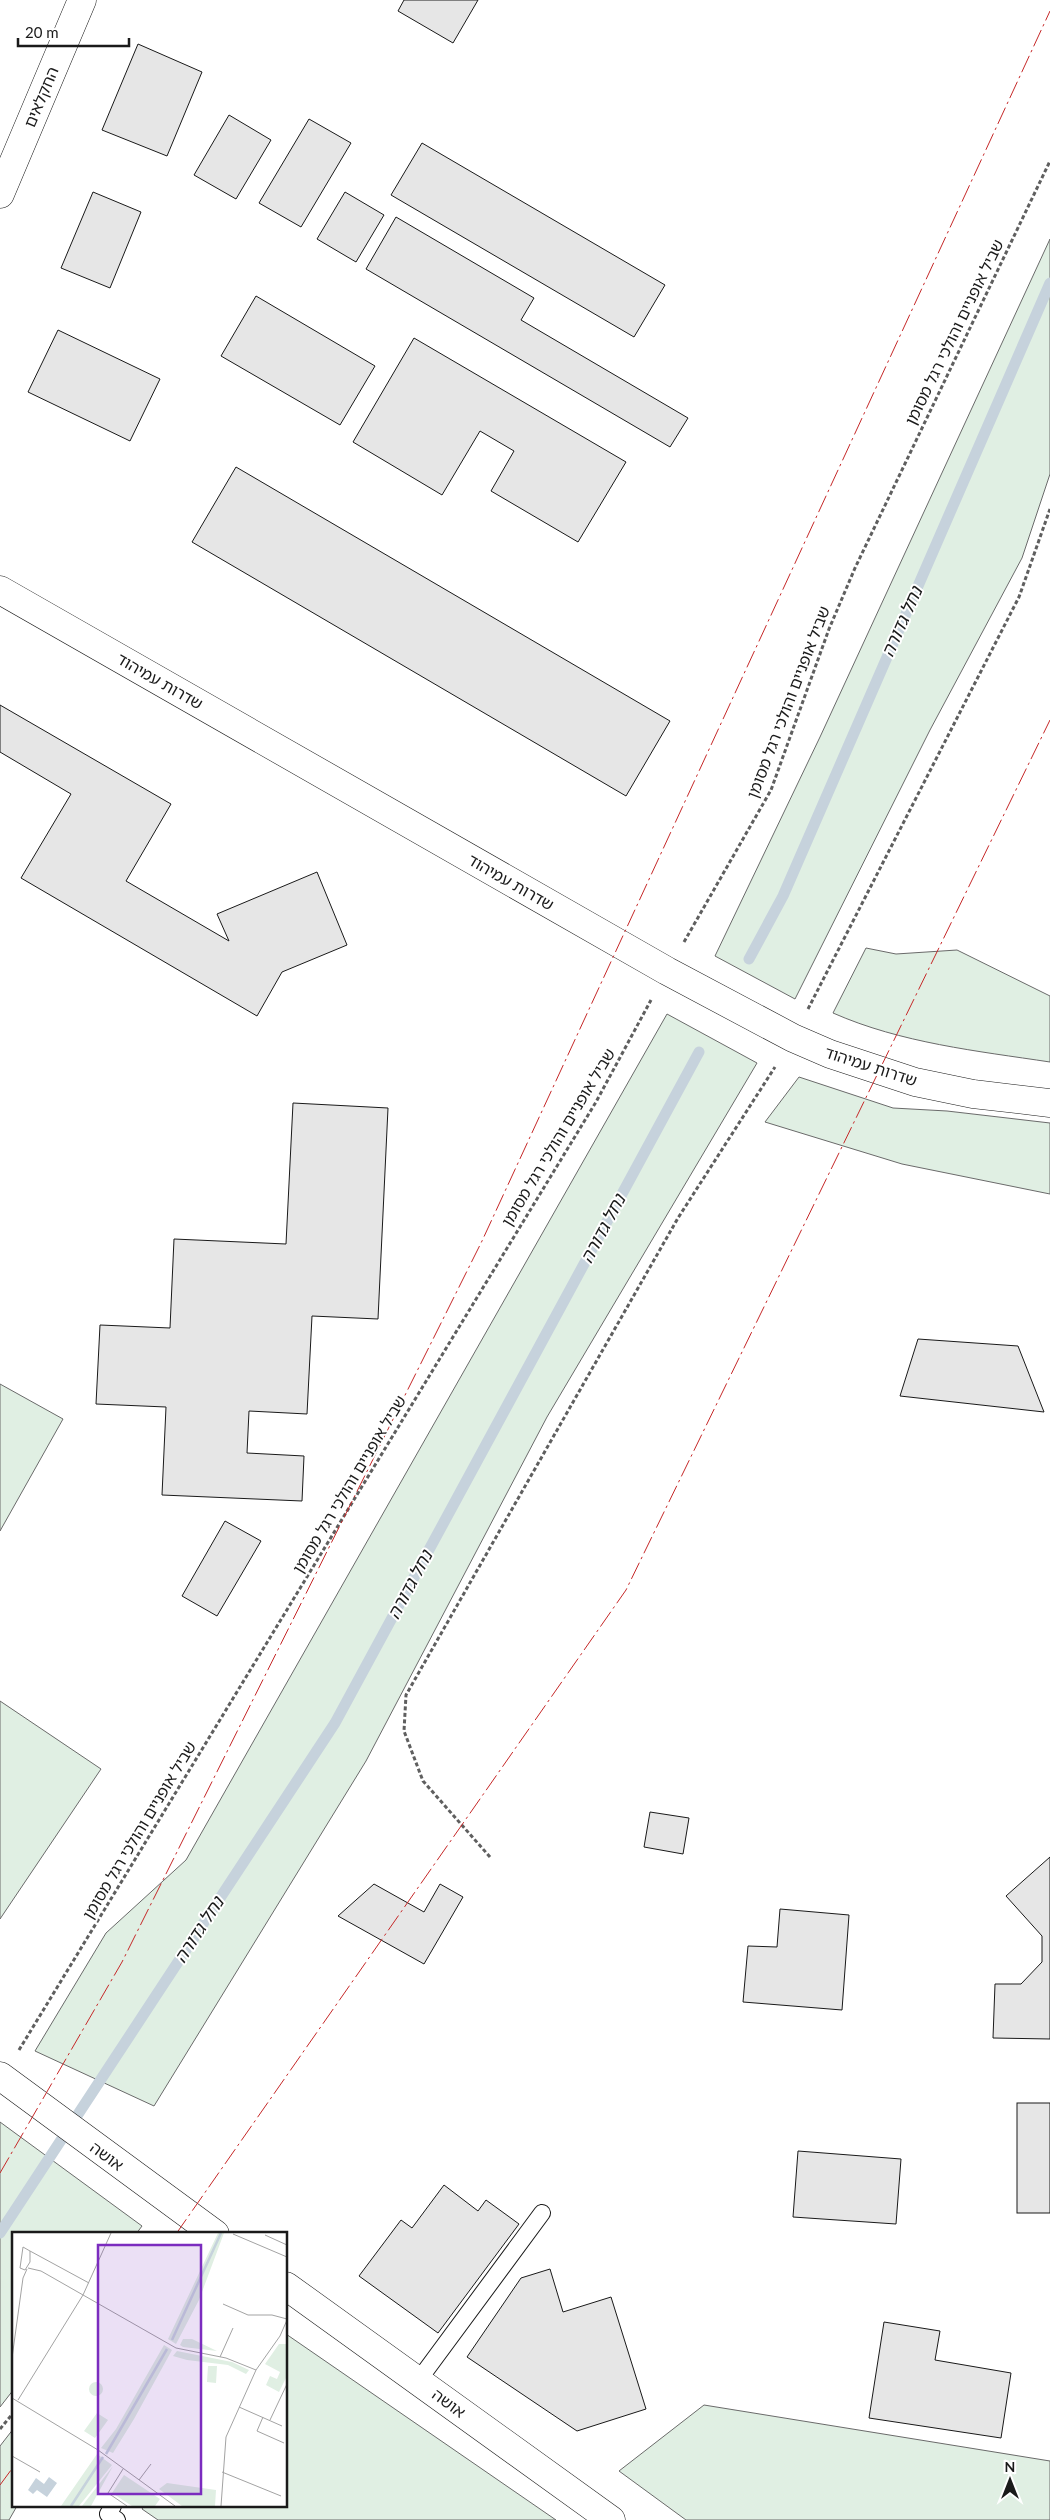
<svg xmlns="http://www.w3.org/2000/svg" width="1050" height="2520" font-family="Lato,'Noto Sans Hebrew',sans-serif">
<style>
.green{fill:#e0efe3;stroke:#6a6a6a}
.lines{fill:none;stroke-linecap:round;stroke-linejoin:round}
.stream{stroke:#c6d2dc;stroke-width:11}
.building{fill:#e6e6e6;stroke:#1a1a1a}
.lane-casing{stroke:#1a1a1a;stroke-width:18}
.street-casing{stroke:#1a1a1a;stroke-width:29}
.path{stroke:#5f5f5f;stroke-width:3;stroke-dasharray:4 2.5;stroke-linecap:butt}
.lane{stroke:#fff;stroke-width:16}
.street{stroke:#fff;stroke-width:28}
.power{stroke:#c62828;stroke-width:1;stroke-dasharray:18 4 2.5 4;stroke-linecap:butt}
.labels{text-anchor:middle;stroke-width:4;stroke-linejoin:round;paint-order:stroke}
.street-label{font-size:16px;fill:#1a1a1a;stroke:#fff}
.water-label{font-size:18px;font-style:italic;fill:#1a1a1a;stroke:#fff}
.inset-river{fill:none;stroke:#c6d2dc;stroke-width:2.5}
.inset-road{fill:none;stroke:#a3a3a3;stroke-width:1}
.view{fill:#7b2cbf;fill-opacity:0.15;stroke:#7b2cbf;stroke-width:2.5}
.inset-edge{fill:none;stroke:#1a1a1a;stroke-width:2.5}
</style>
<rect width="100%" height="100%" fill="#fff"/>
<!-- green -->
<g class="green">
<polygon points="1050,239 1050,474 1022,558 930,730 795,999 715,956 820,737"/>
<path d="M866 948 896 954 957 950 1050 996V1062C977 1051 901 1043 833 1013Z"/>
<polygon points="667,1014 757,1063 547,1417 366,1761 154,2106 35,2051 106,1933 186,1860"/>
<polygon points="799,1077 893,1108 947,1111 1050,1123 1050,1194 902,1164 765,1122"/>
<polygon points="0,1384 63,1419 0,1531"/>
<polygon points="0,1701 101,1769 0,1919"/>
<polygon points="0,2122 142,2226 136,2234 14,2234 14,2389 0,2407"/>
<polygon points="286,2334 556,2520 158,2520 142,2509 144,2506 286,2506"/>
<polygon points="704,2405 1050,2461 1050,2520 686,2520 619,2471"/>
<polygon points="14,2428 14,2506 17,2506 9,2520 0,2520 0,2446"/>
</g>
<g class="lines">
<!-- stream -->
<g class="stream">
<polyline points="749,959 783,896 1050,283"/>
<polyline points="0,2233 335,1723 699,1052"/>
</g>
</g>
<!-- building -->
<g class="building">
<polygon points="404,0 478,0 453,43 398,11"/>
<polygon points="138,44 202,72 167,156 102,130"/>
<polygon points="229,115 271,140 236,199 194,175"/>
<polygon points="309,119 351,143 301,227 259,203"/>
<polygon points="422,143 665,285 634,337 391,195"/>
<polygon points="93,192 141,212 110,288 61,268"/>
<polygon points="345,192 384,215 356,262 317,239"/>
<polygon points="396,217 534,298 521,320 688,418 670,447 366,269"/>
<polygon points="256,296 375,366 340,425 221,356"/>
<polygon points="58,330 160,379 130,441 28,392"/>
<polygon points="414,338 626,462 578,542 491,491 514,451 480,431 442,495 353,442"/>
<polygon points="236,467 670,721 626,796 192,542"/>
<polygon points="0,705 171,804 126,881 229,941 217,914 317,872 347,945 282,972 257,1016 21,878 71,794 0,752"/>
<polygon points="293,1103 388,1108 378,1319 312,1316 307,1414 249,1411 247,1453 304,1456 302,1501 162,1495 166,1407 96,1404 100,1325 170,1328 174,1239 286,1244"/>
<polygon points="918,1339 1018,1346 1044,1412 900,1396"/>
<polygon points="225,1521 261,1541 217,1616 182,1596"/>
<polygon points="650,1812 689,1818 683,1854 644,1847"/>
<polygon points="1050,1857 1050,2039 993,2038 995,1984 1021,1984 1042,1962 1042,1936 1006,1896"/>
<polygon points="374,1884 424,1912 440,1884 463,1897 424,1964 338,1916"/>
<polygon points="780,1909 849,1915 842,2010 743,2002 748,1946 777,1947"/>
<rect x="1017" y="2103" width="33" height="110"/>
<polygon points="798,2151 901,2159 896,2224 793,2217"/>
<polygon points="444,2185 478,2211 486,2200 519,2224 438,2333 359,2276 401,2220 412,2228"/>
<polygon points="550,2269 563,2312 611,2297 646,2409 577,2431 467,2357 521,2278"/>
<polygon points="884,2322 940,2331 935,2360 1011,2373 1001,2438 869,2418"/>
</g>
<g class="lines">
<!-- lane casing -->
<g class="lane-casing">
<g id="lane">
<polyline points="418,2381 542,2213"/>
<polyline points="113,2506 108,2514 117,2520"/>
</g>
</g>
<!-- street casing -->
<g class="street-casing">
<g id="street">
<polyline points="0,194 82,0"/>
<polyline points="0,590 667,971 793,1038 830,1054 915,1082 973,1094 1050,1103"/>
<polyline points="0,2076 215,2234"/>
<polyline points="286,2286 611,2520"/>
</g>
</g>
<!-- path -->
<g class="path">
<polyline points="684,942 771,790 829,629 855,568 1050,161"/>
<polyline points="808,1009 1019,597 1050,509"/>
<polyline points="490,1857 423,1781 404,1731 406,1695 678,1218 775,1067"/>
<polyline points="19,2050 596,1102 651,1000"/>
<polyline points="0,2429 14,2412"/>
</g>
<!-- lane -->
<use href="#lane" class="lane"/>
<!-- street -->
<use href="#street" class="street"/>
<!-- power -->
<g class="power">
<polyline points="0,2173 122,1962 482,1241 1050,11"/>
<polyline points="176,2234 626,1590 1050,720"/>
<polyline points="0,2485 14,2466"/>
</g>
</g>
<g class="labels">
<!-- street labels -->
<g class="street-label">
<text transform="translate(41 97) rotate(-67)" y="6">החקלאים</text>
<text transform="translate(954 332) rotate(-64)" y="6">שביל אופניים והולכי רגל מסומן</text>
<text transform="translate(160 681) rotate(30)" y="6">שדרות עמיהוד</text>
<text transform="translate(788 702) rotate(-69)" y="6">שביל אופניים והולכי רגל מסומן</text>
<text transform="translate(511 882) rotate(30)" y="6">שדרות עמיהוד</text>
<text transform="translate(871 1066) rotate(18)" y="6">שדרות עמיהוד</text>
<text transform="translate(558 1137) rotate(-59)" y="6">שביל אופניים והולכי רגל מסומן</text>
<text transform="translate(349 1484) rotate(-59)" y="6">שביל אופניים והולכי רגל מסומן</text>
<text transform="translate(139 1830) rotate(-59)" y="6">שביל אופניים והולכי רגל מסומן</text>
<text transform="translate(107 2156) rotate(36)" y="6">אושה</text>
<text transform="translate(449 2403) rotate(36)" y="6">אושה</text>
</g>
<!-- water labels -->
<g class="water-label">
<text transform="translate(902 622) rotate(-66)" y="6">נחל גדורה</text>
<text transform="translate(603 1229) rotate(-62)" y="6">נחל גדורה</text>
<text transform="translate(410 1585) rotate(-62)" y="6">נחל גדורה</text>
<text transform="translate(199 1930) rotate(-57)" y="6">נחל גדורה</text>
</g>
</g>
<!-- overview -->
<g transform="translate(12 2232)">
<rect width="275" height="275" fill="#fff"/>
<path d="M206 1H212L187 68 164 112 156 107ZM171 107H180L205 119 171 115 168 113ZM267 112H275V144L267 160 254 153 258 144 265 147 268 140 253 132ZM152 113 160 118 122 187 101 221 89 216 104 197ZM165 119 220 130 237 138 234 142 216 133 175 128 161 124ZM196 134H205L204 151 195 150ZM77 157a7 7 0 1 1 14 0a7 7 0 1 1-14 0ZM85 181 96 188 83 206 72 199ZM85 222 100 233 67 274H49ZM101 234 79 274H70ZM112 243 148 267 143 274H120L100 261ZM155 251 204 258 203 274H170L147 257Z" fill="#e0efe3"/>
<path d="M37 245 45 251 35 265 25 258 21 262 16 258 24 246 32 252Z" fill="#c6d2dc"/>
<path class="inset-river" d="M160 108 209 1M94 222 155 117M59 274 91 225"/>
<path class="inset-road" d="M221 2 275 25M253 3 275 13M11 15 18 19V30L13 38 8 36ZM18 19 77 51M16 36 29 39 164 116 214 126 244 138M211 72 236 83H260L275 87M208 125 221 96M0 126 11 46 15 37M0 166 86 218 163 274M6 168 71 63 99 1M227 175 270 194M251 185 245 199 272 211M258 188 275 152M0 224 28 240M111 237 96 261 115 274M210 240 269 264M127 248 139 232M209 274 214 205 244 138 268 104 275 88"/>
<path class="view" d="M86 13H189V262H86Z"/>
<rect width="275" height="275" class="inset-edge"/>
</g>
<!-- north arrow -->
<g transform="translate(1010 2480)" stroke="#ffffff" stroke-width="4" paint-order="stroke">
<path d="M0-4L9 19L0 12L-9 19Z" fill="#1a1a1a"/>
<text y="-8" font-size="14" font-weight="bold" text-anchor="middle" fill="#1a1a1a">N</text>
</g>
<!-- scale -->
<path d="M18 38v8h111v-8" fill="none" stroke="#1a1a1a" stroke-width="2.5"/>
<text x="25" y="38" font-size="15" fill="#1a1a1a" stroke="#ffffff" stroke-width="4" paint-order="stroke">20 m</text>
</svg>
